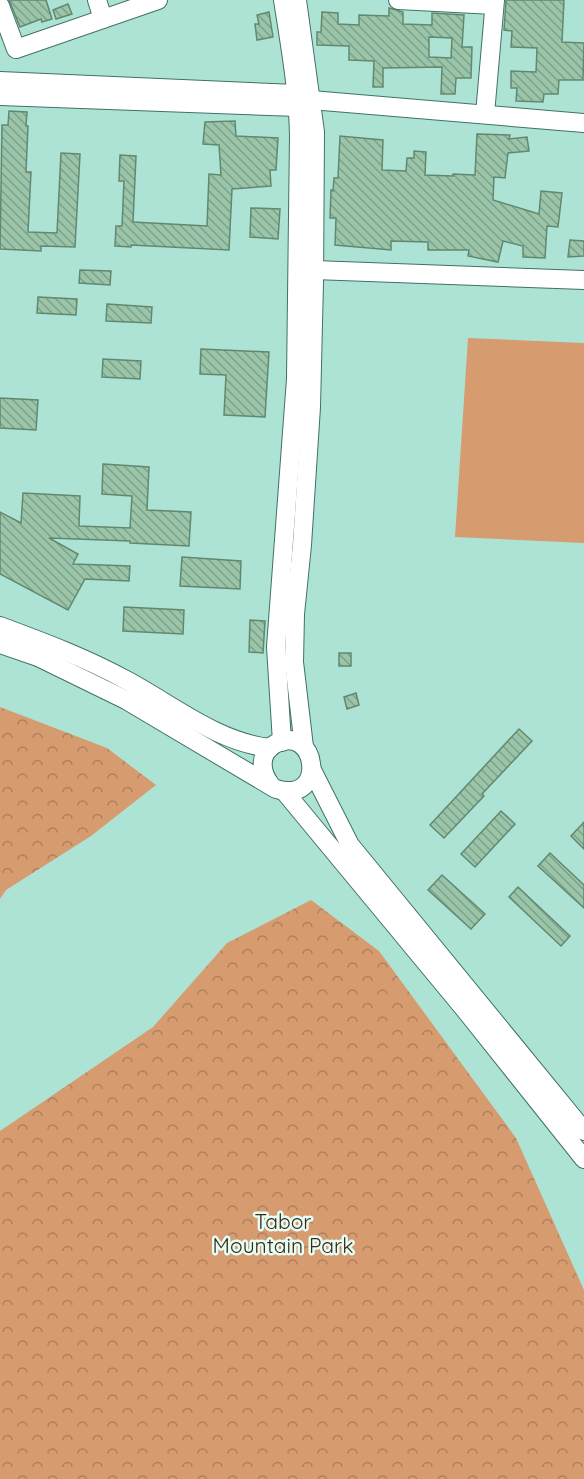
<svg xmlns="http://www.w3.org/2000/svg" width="584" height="1479" font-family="Quicksand,sans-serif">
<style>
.forest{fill:url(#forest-crowns)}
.garden{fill:#d79b70}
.building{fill:url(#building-back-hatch);stroke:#618970;stroke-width:1.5;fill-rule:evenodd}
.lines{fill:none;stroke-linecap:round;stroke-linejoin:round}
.minor-casing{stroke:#3f7266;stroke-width:20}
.minor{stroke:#fff;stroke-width:18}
.labels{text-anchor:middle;stroke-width:5;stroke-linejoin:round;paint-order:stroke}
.park-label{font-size:21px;fill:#422610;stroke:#e3fef6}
</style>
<defs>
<pattern id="forest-crowns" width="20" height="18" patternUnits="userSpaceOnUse" patternTransform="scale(1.5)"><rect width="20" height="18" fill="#d79b70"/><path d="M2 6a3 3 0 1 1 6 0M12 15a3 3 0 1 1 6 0" fill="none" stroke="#ae805d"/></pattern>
<pattern id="building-back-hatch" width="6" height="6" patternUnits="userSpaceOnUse" patternTransform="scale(1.5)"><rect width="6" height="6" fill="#9ac5a9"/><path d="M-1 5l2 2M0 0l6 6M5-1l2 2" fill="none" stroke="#7ea18b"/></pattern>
</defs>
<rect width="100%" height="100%" fill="#ade3d5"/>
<!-- forest -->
<g class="forest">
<polygon points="0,707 107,748 156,785 91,836 6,890 0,899"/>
<polygon points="311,900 379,951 516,1138 584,1290 584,1479 0,1479 0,1131 153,1027 227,943"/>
</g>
<!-- garden -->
<polygon class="garden" points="468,338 584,343 584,543 455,537"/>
<!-- building -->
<g class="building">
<polygon points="9,0 46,0 52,19 42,22 41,19 20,27"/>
<polygon points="506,0 564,0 562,42 584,43 583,80 559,80 558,94 544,94 543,102 516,101 517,88 511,88 511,71 536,72 537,48 511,47 512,31 504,30"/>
<polygon points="68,4 72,14 56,19 53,10"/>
<path d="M389 8 403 12V24L432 25V13L464 15 462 47H472L471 78H456L455 94H441L442 67 383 68V87H373L374 61 349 60V46L317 45V32H321L322 12 338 13V24L359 25V15L389 16ZM429 37 452 38 451 58 429 57Z"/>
<polygon points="269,12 273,37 257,40 255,24 259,24 257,15"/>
<polygon points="9,111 27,112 26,126 28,126 26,172 31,172 28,232 57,233 61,153 80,154 75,247 41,246 41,251 0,249 2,125 8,125"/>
<polygon points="235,121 236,136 278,138 276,170 270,170 271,186 232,189 229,250 131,245 131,247 115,246 116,226 122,226 124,181 119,181 120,155 136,156 133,222 207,226 209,174 221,175 219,145 203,144 205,122"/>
<polygon points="477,134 510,135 509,139 527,137 529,151 508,153 505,178 494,177 493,200 539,214 541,191 562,193 558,227 547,226 545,258 523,257 523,246 503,241 498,262 468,256 469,250 428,250 428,242 391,241 391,250 335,245 336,218 330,218 331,190 333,191 334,178 338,178 340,136 383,140 382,170 406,171 407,158 414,158 414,151 426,152 425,175 453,176 453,174 475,175"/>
<polygon points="251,208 280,209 278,239 250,237"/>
<polygon points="570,240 584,241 584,256 568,257"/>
<polygon points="80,270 111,271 110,285 79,283"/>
<polygon points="38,297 77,299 76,315 37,313"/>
<polygon points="107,304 152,307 151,323 106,321"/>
<polygon points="201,349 269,352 265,417 224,415 226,375 200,374"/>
<polygon points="103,359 141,361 140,379 102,377"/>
<polygon points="0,398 38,400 36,430 0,428"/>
<polygon points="103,464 149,467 147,510 191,512 189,546 130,543 130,541 49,538 78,554 73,564 130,566 129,581 85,579 68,610 0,574 0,512 21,523 23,493 80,496 79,526 130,528 132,496 102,494"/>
<polygon points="182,557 241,561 240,589 180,586"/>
<polygon points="124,607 184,610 183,634 123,631"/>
<polygon points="250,620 265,621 263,653 249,652"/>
<rect x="339" y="653" width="12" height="13"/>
<polygon points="356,693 359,705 347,709 344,697"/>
<polygon points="519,729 532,741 482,794 484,796 444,838 430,825"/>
<polygon points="501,811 515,824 475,867 461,854"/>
<polygon points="584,822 584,849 571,836"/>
<polygon points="550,853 584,885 584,908 538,866"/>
<polygon points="442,875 485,914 471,929 428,890"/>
<polygon points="518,887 570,936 561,946 509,897"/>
</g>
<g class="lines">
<!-- minor casing -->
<g class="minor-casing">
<g id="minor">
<polyline points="97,0 103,19"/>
<polyline points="297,0 315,132 314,282 311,407 302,545 295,614 294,662 304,747"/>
<polyline points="398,0 494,5"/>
<polyline points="0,6 16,49 158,0"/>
<polyline points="0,81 296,94 311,100 584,123"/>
<polyline points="0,96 298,107 307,102"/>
<polyline points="485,114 495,0"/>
<polyline points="314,270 584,280"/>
<path d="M0 626C43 642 86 658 126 680 173 705 217 742 270 748"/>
<path d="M0 644 38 657 126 700 276 789C329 805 317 722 275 744 259 753 260 771 270 784"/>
<path d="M282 742 276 647 296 379 299 135C298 90 290 45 283 0"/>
<polyline points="312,770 350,845 584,1131"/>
<polyline points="284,791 466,1011 584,1159"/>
</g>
</g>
<!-- minor -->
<use href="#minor" class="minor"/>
</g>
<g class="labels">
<!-- park labels -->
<g class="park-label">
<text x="283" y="1229">Tabor<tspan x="283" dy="24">Mountain Park</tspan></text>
</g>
</g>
</svg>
